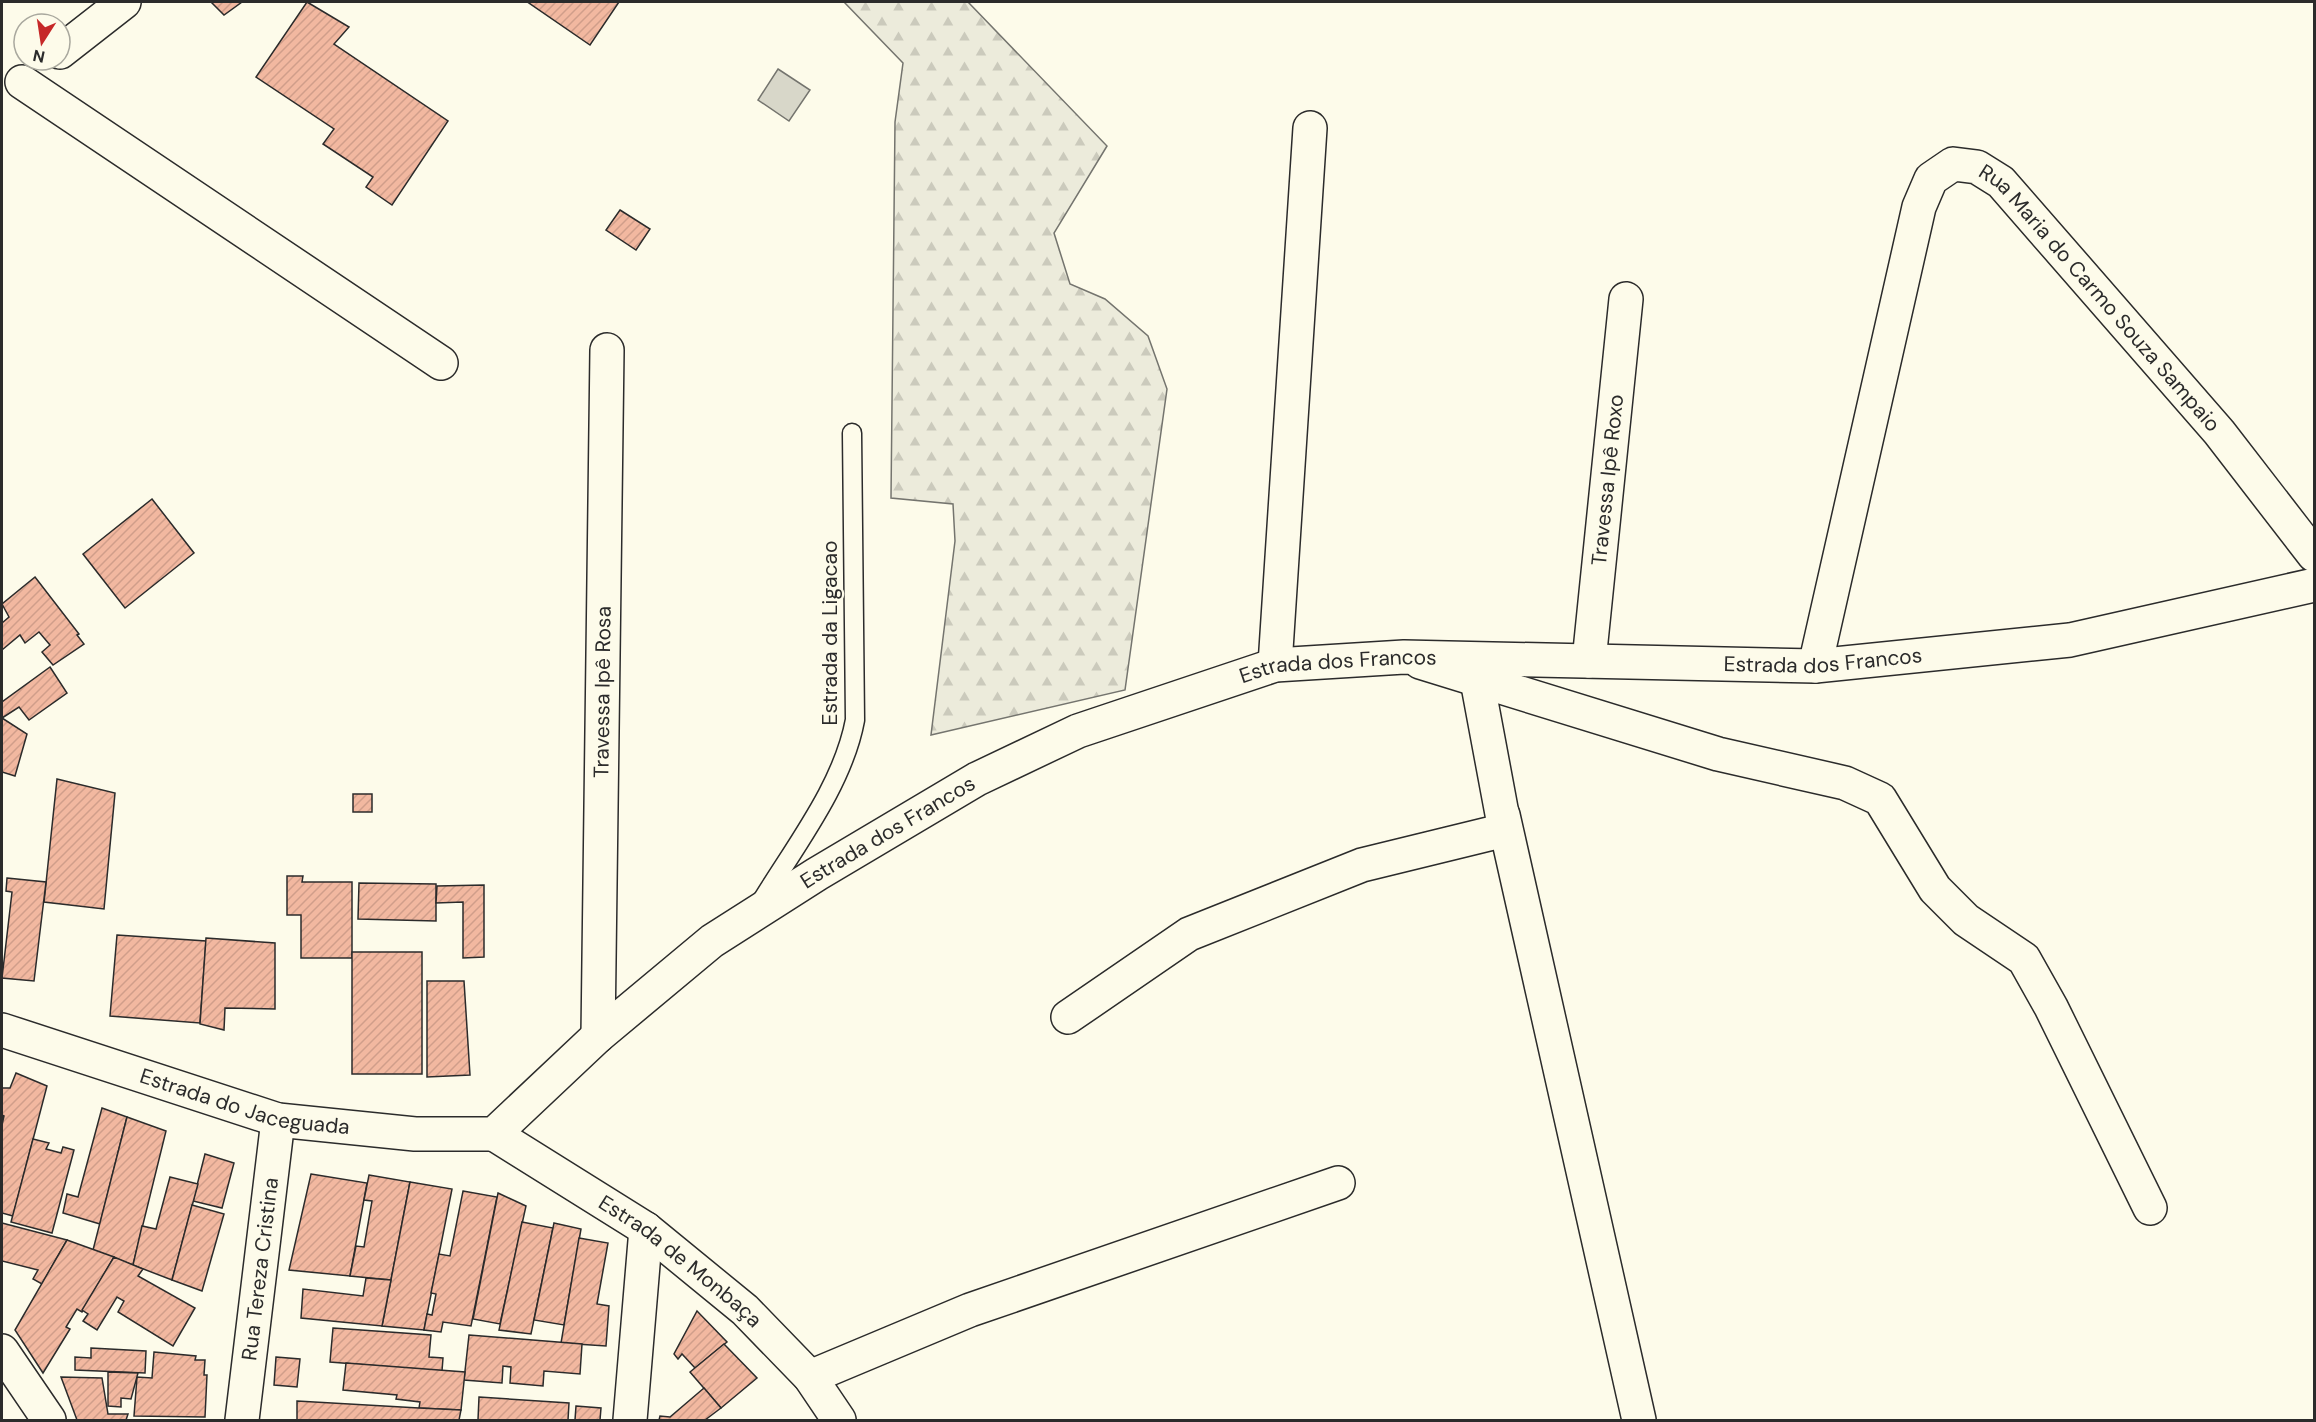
<svg xmlns="http://www.w3.org/2000/svg" width="2316" height="1422" font-family="'DM Sans',sans-serif">
<style>
.forest{fill:url(#forest-firs);stroke:#74746e;stroke-width:1.5}
.water{fill:#d8d7c9;stroke:#74746e;stroke-width:1.5}
.building{fill:url(#building-hatch);stroke:#2b2b2b;stroke-width:1.5}
.lines{fill:none;stroke-linecap:round;stroke-linejoin:round}
.service-casing{stroke:#2b2b2b;stroke-width:21}
.minor-casing{stroke:#2b2b2b;stroke-width:36}
.tertiary-casing{stroke:#2b2b2b;stroke-width:36}
.service{stroke:#fdfbea;stroke-width:18}
.minor{stroke:#fdfbea;stroke-width:33}
.tertiary{stroke:#fdfbea;stroke-width:33}
.labels{text-anchor:middle;stroke-width:4.5;stroke-linejoin:round;paint-order:stroke}
.street-label{font-size:21px;fill:#2b2b2b;stroke:#fdfbea}
</style>
<defs>
<pattern id="forest-firs" width="22" height="20" patternUnits="userSpaceOnUse" patternTransform="scale(1.5)"><rect width="22" height="20" fill="#ecebdb"/><path d="M5 1l3.5 6h-7zM16 11l3.5 6h-7z" fill="#cbcabc"/></pattern>
<pattern id="building-hatch" width="6" height="6" patternUnits="userSpaceOnUse" patternTransform="scale(1.5)"><rect width="6" height="6" fill="#f2b8a0"/><path d="M-1 1l2-2M0 6l6-6M5 7l2-2" fill="none" stroke="#d09e8a"/></pattern>
</defs>
<rect width="100%" height="100%" fill="#fdfbea"/>
<!-- forest -->
<polygon class="forest" points="844,2 968,2 1107,146 1054,233 1070,284 1105,299 1148,336 1167,389 1125,690 931,735 955,541 953,504 891,498 895,122 903,63"/>
<!-- water -->
<polygon class="water" points="778,69 810,90 789,121 758,100"/>
<!-- building -->
<g class="building">
<polygon points="211,2 242,2 224,15"/>
<polygon points="307,2 349,27 334,44 448,121 392,205 366,187 373,177 323,144 334,129 256,77"/>
<polygon points="531,2 619,2 590,45 529,3"/>
<polygon points="620,210 650,229 636,250 606,230"/>
<polygon points="152,499 194,553 125,608 83,554"/>
<polygon points="35,577 79,634 77,635 84,644 53,665 42,652 50,645 39,632 25,643 20,635 2,650 2,623 9,617 2,604"/>
<polygon points="50,667 67,693 29,720 19,707 2,718 2,702"/>
<polygon points="2,718 27,734 15,776 2,772"/>
<polygon points="57,779 115,793 104,909 44,902"/>
<rect x="353" y="794" width="19" height="18"/>
<polygon points="287,876 303,876 302,882 352,882 352,958 301,958 301,915 287,915"/>
<polygon points="7,878 46,882 34,981 2,978 12,892 6,891"/>
<polygon points="359,883 436,884 436,921 358,919"/>
<polygon points="484,885 484,957 463,958 463,902 436,903 437,886"/>
<polygon points="117,935 206,941 200,1023 110,1016"/>
<polygon points="206,938 275,943 275,1009 225,1008 224,1030 200,1024"/>
<rect x="352" y="952" width="70" height="122"/>
<polygon points="427,981 464,981 470,1075 427,1077"/>
<polygon points="16,1073 47,1086 13,1216 2,1213 2,1125 4,1116 2,1115 2,1088 10,1088"/>
<polygon points="102,1108 127,1117 100,1224 63,1213 67,1194 78,1197"/>
<polygon points="127,1117 166,1131 133,1265 93,1250"/>
<polygon points="33,1139 49,1143 46,1149 61,1153 63,1147 74,1150 52,1233 11,1222"/>
<polygon points="205,1154 234,1163 222,1208 193,1201"/>
<polygon points="311,1174 367,1183 350,1276 289,1270"/>
<polygon points="369,1175 410,1182 391,1280 350,1276 356,1246 364,1247 372,1201 364,1200"/>
<polygon points="170,1177 198,1184 172,1280 133,1265 142,1226 156,1229"/>
<polygon points="410,1182 452,1189 424,1330 382,1326"/>
<polygon points="463,1191 497,1197 471,1326 443,1322 441,1332 424,1330 427,1314 432,1315 436,1294 431,1293 439,1254 450,1256"/>
<polygon points="498,1193 526,1206 500,1324 473,1319"/>
<polygon points="192,1205 224,1214 202,1291 172,1280"/>
<polygon points="522,1222 553,1228 531,1334 499,1330"/>
<polygon points="2,1223 67,1240 42,1284 33,1279 38,1270 2,1261"/>
<polygon points="554,1223 581,1229 564,1325 534,1320"/>
<polygon points="579,1238 608,1243 597,1304 609,1306 606,1346 561,1343"/>
<polygon points="67,1240 114,1257 82,1312 77,1309 66,1327 70,1329 43,1373 15,1330"/>
<polygon points="114,1257 143,1269 138,1276 195,1308 173,1346 118,1312 124,1301 117,1297 97,1330 83,1321 88,1314 82,1310"/>
<polygon points="366,1278 391,1280 382,1326 301,1318 303,1289 363,1296"/>
<polygon points="697,1311 727,1342 695,1368 682,1354 678,1359 674,1354"/>
<polygon points="333,1328 431,1335 429,1357 443,1358 442,1371 330,1362"/>
<polygon points="469,1335 582,1344 580,1374 544,1371 543,1386 510,1383 511,1367 503,1366 502,1383 464,1380"/>
<polygon points="724,1344 757,1378 721,1408 690,1372"/>
<polygon points="91,1348 146,1351 145,1373 75,1370 75,1357 91,1358"/>
<polygon points="154,1352 196,1356 195,1360 205,1360 204,1375 207,1375 205,1417 134,1416 137,1377 152,1378"/>
<polygon points="276,1357 300,1359 297,1387 274,1385"/>
<polygon points="346,1363 465,1372 461,1410 419,1408 420,1402 396,1399 397,1395 343,1390"/>
<polygon points="108,1372 138,1373 131,1399 121,1398 121,1407 108,1406"/>
<polygon points="61,1377 102,1378 108,1414 128,1414 126,1420 77,1420"/>
<polygon points="704,1388 721,1408 705,1420 659,1420 660,1416 670,1417"/>
<polygon points="479,1397 569,1403 568,1420 478,1420"/>
<polygon points="297,1401 419,1408 461,1410 459,1420 297,1420"/>
<polygon points="576,1406 601,1408 600,1420 575,1420"/>
</g>
<g class="lines">
<!-- service casing -->
<g class="service-casing">
<path id="service" d="M761 902C795 846 843 785 855 720L852 433"/>
</g>
<!-- minor casing -->
<g class="minor-casing">
<g id="minor">
<polyline points="60,52 124,2"/>
<polyline points="22,82 441,363"/>
<path id="s1" d="M1589 661 1626 299"/>
<polyline points="1420,662 1718,754 1845,783 1880,799 1935,889 1966,920 2024,959 2051,1007 2150,1208"/>
<polyline points="1275,665 1310,128"/>
<path id="s2" d="M1815 666 1919 207 1931 179 1953 164 1977 167 2001 182 2219 432 2314 555"/>
<polyline points="1503,815 1639,1420"/>
<polyline points="1068,1017 1189,934 1362,865 1505,830 1477,680"/>
<path id="s3" d="M598 1036 607 350"/>
<path id="s4" d="M494 1134 646 1229 745 1310 810 1377 839 1420"/>
<polyline points="2,1351 49,1420"/>
<polyline points="810,1377 970,1310 1338,1183"/>
<path id="s5" d="M242 1420 278 1120"/>
<polyline points="630,1420 646,1229"/>
</g>
</g>
<!-- tertiary casing -->
<g class="tertiary-casing">
<g id="tertiary">
<path id="s6" d="M2 1030 278 1120 415 1134H494L598 1036 712 941 817 874 977 779 1078 731 1275 665 1404 657 1815 666 2070 640 2314 585"/>
</g>
</g>
<!-- service -->
<use href="#service" class="service"/>
<!-- minor -->
<use href="#minor" class="minor"/>
<!-- tertiary -->
<use href="#tertiary" class="tertiary"/>
</g>
<g class="labels">
<!-- street labels -->
<g class="street-label">
<text dy="7" stroke="none"><textPath href="#s2" startOffset="732">Rua Maria do Carmo Souza Sampaio</textPath></text>
<text dy="7" stroke="none"><textPath href="#s1" startOffset="182">Travessa Ipê Roxo</textPath></text>
<text transform="translate(830 633) rotate(-90)" y="7">Estrada da Ligacao</text>
<text dy="7" stroke="none"><textPath href="#s6" startOffset="1977">Estrada dos Francos</textPath></text>
<text dy="7" stroke="none"><textPath href="#s6" startOffset="1491">Estrada dos Francos</textPath></text>
<text dy="7" stroke="none"><textPath href="#s3" startOffset="344">Travessa Ipê Rosa</textPath></text>
<text dy="7" stroke="none"><textPath href="#s6" startOffset="1005">Estrada dos Francos</textPath></text>
<text dy="7" stroke="none"><textPath href="#s6" startOffset="254">Estrada do Jaceguada</textPath></text>
<text dy="7" stroke="none"><textPath href="#s4" startOffset="226">Estrada de Monbaça</textPath></text>
<text dy="7" stroke="none"><textPath href="#s5" startOffset="152">Rua Tereza Cristina</textPath></text>
</g>
</g>
<!-- border -->
<rect width="2316" height="1422" fill="none" stroke="#2b2b2b" stroke-width="6"/>
<!-- north arrow -->
<g transform="translate(42 42) rotate(192)"><circle r="28" fill="#fdfbea" stroke="#a9a89e" stroke-width="1.5"/>
<path d="M0-4.5L10 22L0 15L-10 22Z" fill="#c62828"/>
<text y="-9" font-size="16" font-weight="bold" text-anchor="middle" fill="#2b2b2b">N</text>
</g>
</svg>
